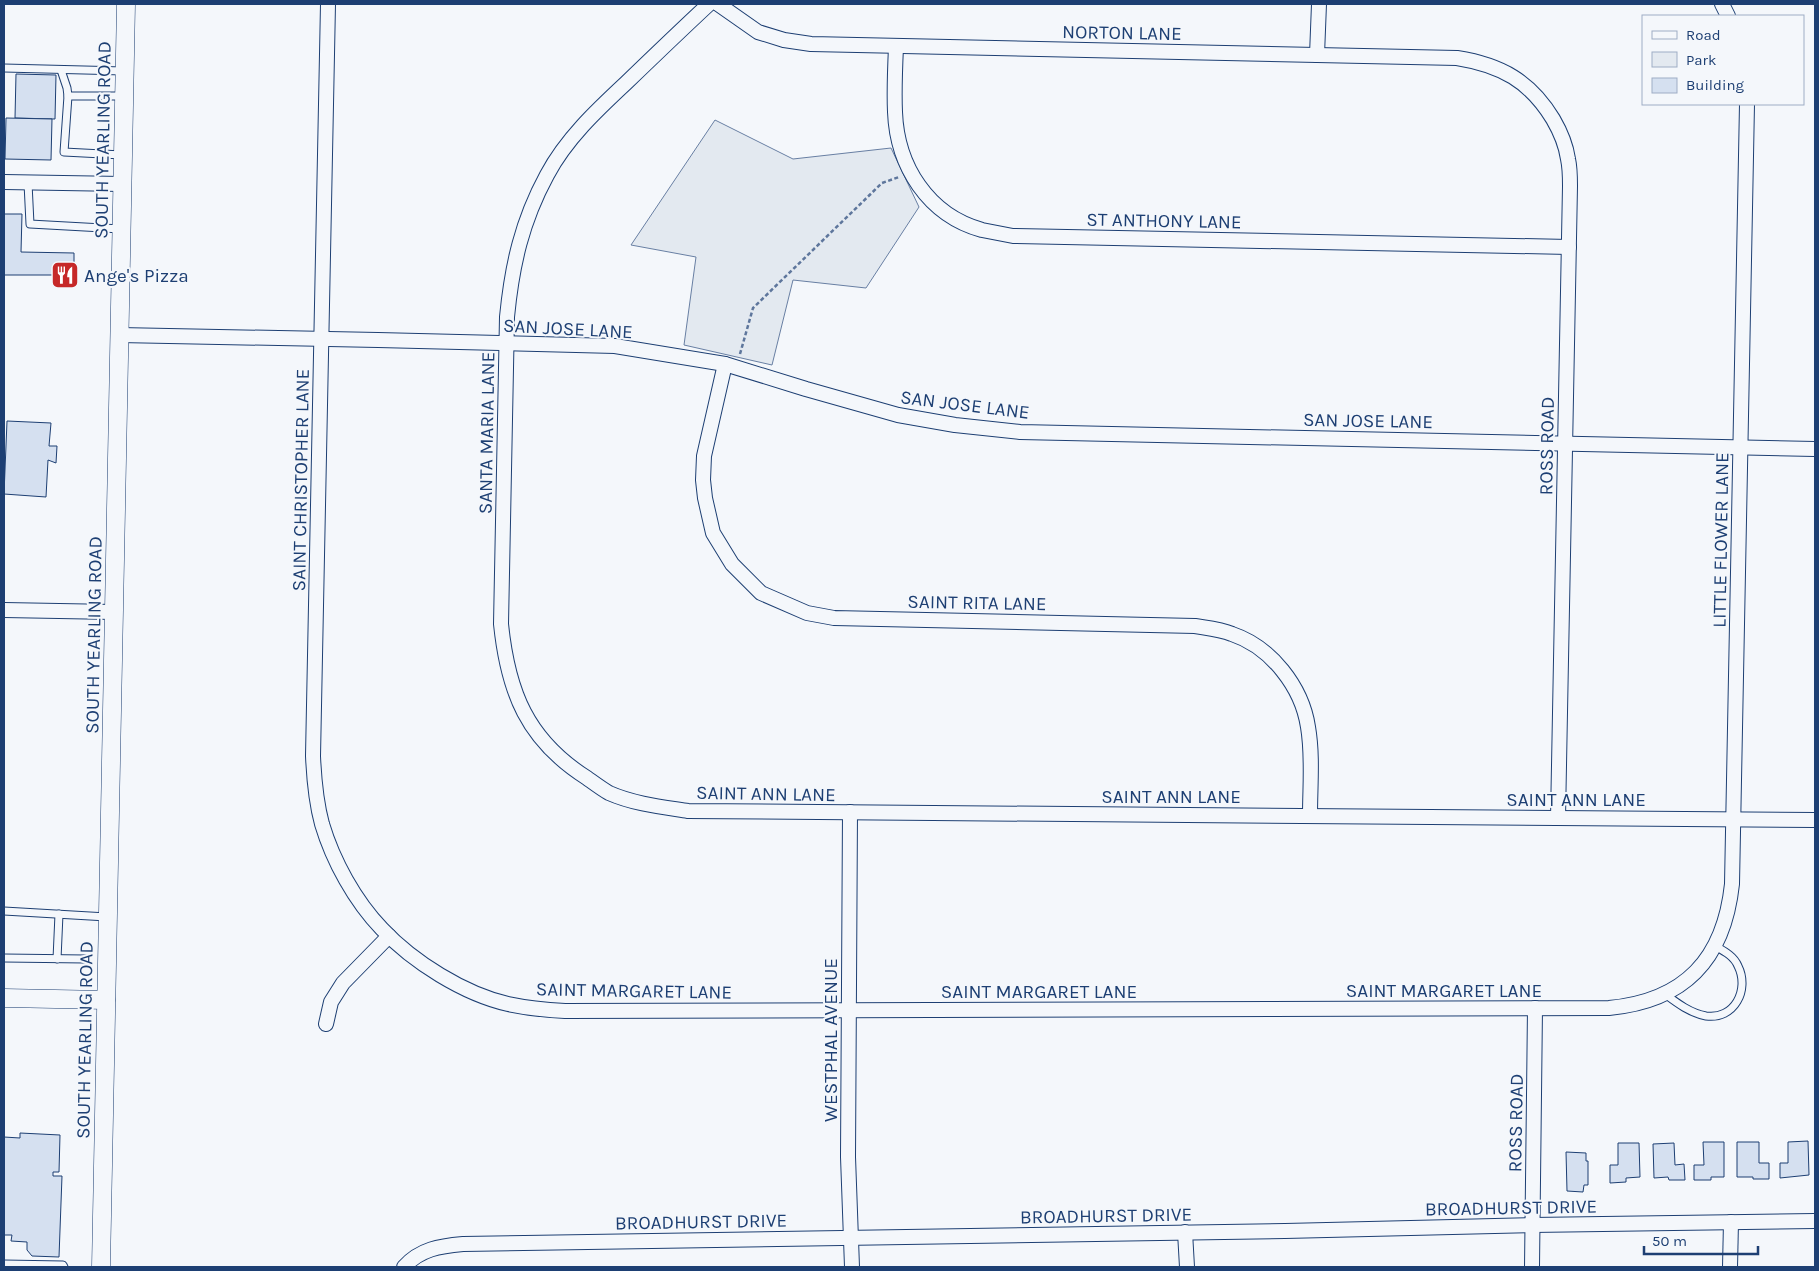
<svg xmlns="http://www.w3.org/2000/svg" width="1819" height="1271" font-family="Karla,sans-serif">
<style>
.green{fill:#e3e9f0;stroke:#687fa3}
.building{fill:#d5e0f0;stroke:#1d3f73}
.lines{fill:none;stroke-linecap:round;stroke-linejoin:round}
.service-casing{stroke:#1d3f73;stroke-width:9}
.minor-casing{stroke:#1d3f73;stroke-width:16}
.tertiary-casing{stroke:#1d3f73;stroke-width:19}
.path{stroke:#5e769c;stroke-width:2.5;stroke-dasharray:4 2.5;stroke-linecap:butt}
.service{stroke:#f4f7fb;stroke-width:7}
.minor{stroke:#f4f7fb;stroke-width:14}
.tertiary{stroke:#f4f7fb;stroke-width:18}
.labels{text-anchor:middle;stroke-width:4;stroke-linejoin:round;paint-order:stroke}
.street-label{font-size:19px;fill:#1d3f73;stroke:#f4f7fb}
.poi-label{font-size:19px;fill:#1d3f73;stroke:#f4f7fb;text-anchor:start}
</style>
<rect width="100%" height="100%" fill="#f4f7fb"/>
<!-- green -->
<polygon class="green" points="715,120 793,159 891,148 919,207 866,288 793,280 772,365 684,345 696,257 631,245"/>
<!-- building -->
<g class="building">
<polygon points="16,74 56,75 55,119 15,118"/>
<polygon points="6,118 52,119 51,160 5,159"/>
<polygon points="4,214 22,214 21,252 74,253 74,275 4,275"/>
<polygon points="7,421 51,423 49,446 57,446 56,463 48,460 46,497 4,494"/>
<polygon points="20,1133 60,1135 59,1172 53,1172 53,1176 62,1176 59,1257 32,1256 27,1250 27,1242 11,1241 12,1235 4,1235 4,1137 20,1138"/>
<polygon points="1808,1141 1809,1175 1780,1178 1780,1163 1788,1163 1788,1142"/>
<polygon points="1703,1142 1724,1142 1724,1177 1711,1177 1711,1180 1694,1180 1694,1165 1704,1165"/>
<polygon points="1737,1142 1759,1142 1759,1163 1769,1163 1769,1179 1753,1179 1753,1177 1737,1177"/>
<polygon points="1618,1143 1639,1143 1640,1177 1626,1178 1626,1182 1610,1183 1610,1165 1618,1165"/>
<polygon points="1674,1143 1675,1165 1684,1164 1685,1180 1669,1180 1668,1177 1654,1178 1653,1144"/>
<polygon points="1566,1152 1586,1153 1586,1161 1588,1161 1588,1185 1584,1185 1583,1192 1567,1191"/>
</g>
<g class="lines">
<!-- service casing -->
<g class="service-casing">
<g id="service">
<polyline points="4,68 124,71"/>
<polyline points="61,70 67,88 68,96 64,152 122,155"/>
<polyline points="68,96 123,96"/>
<polyline points="28,183 30,224 121,229"/>
<polyline points="4,911 107,917"/>
<polyline points="4,958 85,959"/>
<polyline points="57,959 59,914"/>
<path d="M1665 994C1677 1003 1690 1013 1706 1016 1734 1020 1750 990 1738 966 1734 956 1724 951 1715 946"/>
<polyline points="4,1264 63,1265 64,1267"/>
</g>
</g>
<!-- minor casing -->
<g class="minor-casing">
<g id="minor">
<path d="M328 4 313 756C314 779 316 802 322 824 333 861 355 901 382 929 413 962 464 994 508 1004 527 1008 546 1010 565 1011L1609 1008C1685 1001 1724 959 1732 884L1747 104"/>
<path d="M709 4C681 30 654 56 626 83 597 110 566 139 547 175 522 221 512 265 507 317L501 624C508 692 527 740 587 778 594 783 602 789 609 793 634 804 662 807 688 811L1815 820"/>
<path d="M718 4 758 32 784 40 811 44 1457 58C1501 65 1530 81 1553 119 1560 131 1566 145 1568 159 1570 168 1570 177 1570 186L1558 818"/>
<polyline points="1722,4 1728,16"/>
<path d="M896 47C895 68 894 90 895 112 897 166 928 215 982 230 992 232 1003 234 1013 236L1569 247"/>
<polyline points="1317,55 1319,4"/>
<polyline points="4,182 122,184"/>
<polyline points="119,335 378,340 615,346 725,364 806,389 898,415 955,425 1020,432 1815,449"/>
<path d="M725 364 704 456 703 480 705 498 713 533 732 564 761 593 807 613 834 618 1195 626C1207 628 1220 629 1232 634 1271 647 1302 687 1308 727 1313 756 1310 786 1310 815"/>
<polyline points="4,610 114,612"/>
<polyline points="850,812 848,1157 852,1267"/>
<polyline points="326,1024 331,1002 343,983 389,936"/>
<polyline points="1185,1232 1187,1267"/>
<path d="M404 1267C420 1249 440 1246 463 1244L1285 1231 1532 1225 1815 1221"/>
<polyline points="1532,1267 1535,1008"/>
<polyline points="1730,1267 1731,1222"/>
</g>
</g>
<!-- tertiary casing -->
<g class="tertiary-casing">
<g id="tertiary">
<polyline points="4,998 106,1000"/>
<polyline points="101,1267 126,4"/>
</g>
</g>
<!-- path -->
<polyline class="path" points="740,354 753,308 882,183 899,177"/>
<!-- service -->
<use href="#service" class="service"/>
<!-- minor -->
<use href="#minor" class="minor"/>
<!-- tertiary -->
<use href="#tertiary" class="tertiary"/>
</g>
<!-- icons -->
<defs>
<g id="restaurant-square" transform="scale(1.4375)"><rect x="-9" y="-9" width="18" height="18" rx="4" fill="#c62828" stroke="#f4f7fb"/><path d="M-5-6h1v4h1v-4h1v4h1v-4h1v5L-1.5 .5V6h-2V.5L-5-1ZM5-6V6H3V1.5H1.5Q1.5-4 5-6Z" fill="#fff"/></g>
</defs>
<g fill-rule="evenodd">
<use href="#restaurant-square" x="65" y="275"/>
</g>
<g class="labels">
<!-- street labels -->
<g class="street-label">
<text transform="translate(1122 32) rotate(1)" y="7">NORTON LANE</text>
<text transform="translate(102 140) rotate(-89)" y="7">SOUTH YEARLING ROAD</text>
<text transform="translate(1164 220) rotate(1)" y="7">ST ANTHONY LANE</text>
<text transform="translate(568 328) rotate(3)" y="7">SAN JOSE LANE</text>
<text transform="translate(965 404) rotate(7)" y="7">SAN JOSE LANE</text>
<text transform="translate(1368 420) rotate(1)" y="7">SAN JOSE LANE</text>
<text transform="translate(486 433) rotate(-89)" y="7">SANTA MARIA LANE</text>
<text transform="translate(1546 446) rotate(-89)" y="7">ROSS ROAD</text>
<text transform="translate(300 480) rotate(-89)" y="7">SAINT CHRISTOPHER LANE</text>
<text transform="translate(1720 540) rotate(-89)" y="7">LITTLE FLOWER LANE</text>
<text transform="translate(977 602) rotate(1)" y="7">SAINT RITA LANE</text>
<text transform="translate(93 635) rotate(-89)" y="7">SOUTH YEARLING ROAD</text>
<text transform="translate(766 793) rotate(1)" y="7">SAINT ANN LANE</text>
<text x="1171" y="803">SAINT ANN LANE</text>
<text x="1576" y="806">SAINT ANN LANE</text>
<text transform="translate(634 990) rotate(1)" y="7">SAINT MARGARET LANE</text>
<text x="1444" y="997">SAINT MARGARET LANE</text>
<text x="1039" y="998">SAINT MARGARET LANE</text>
<text transform="translate(84 1040) rotate(-89)" y="7">SOUTH YEARLING ROAD</text>
<text transform="translate(830 1040) rotate(-90)" y="7">WESTPHAL AVENUE</text>
<text transform="translate(1515 1123) rotate(-89)" y="7">ROSS ROAD</text>
<text transform="translate(1511 1207) rotate(-1)" y="7">BROADHURST DRIVE</text>
<text transform="translate(1106 1215) rotate(-1)" y="7">BROADHURST DRIVE</text>
<text transform="translate(701 1221) rotate(-1)" y="7">BROADHURST DRIVE</text>
</g>
<!-- poi labels -->
<g class="poi-label">
<text x="84" y="282">Ange's Pizza</text>
</g>
</g>
<!-- border -->
<rect width="1819" height="1271" fill="none" stroke="#1d3f73" stroke-width="10"/>
<!-- legend -->
<rect x="1642" y="15" width="162" height="90" fill="#f4f7fb" stroke="#9eadc5"/>
<rect x="1652" y="31" width="25" height="8" fill="#f4f7fb" stroke="#9eadc5"/>
<text x="1686" y="40" font-size="15" fill="#1d3f73">Road</text>
<rect x="1652" y="52" width="25" height="15" fill="#e3e9f0" stroke="#9eadc5"/>
<text x="1686" y="65" font-size="15" fill="#1d3f73">Park</text>
<rect x="1652" y="78" width="25" height="15" fill="#d5e0f0" stroke="#9eadc5"/>
<text x="1686" y="90" font-size="15" fill="#1d3f73">Building</text>
<!-- scale -->
<path d="M1644 1246v8h114v-8" fill="none" stroke="#1d3f73" stroke-width="2.5"/>
<text x="1652" y="1246" font-size="15" fill="#1d3f73" stroke="#f4f7fb" stroke-width="4" paint-order="stroke">50 m</text>
</svg>
